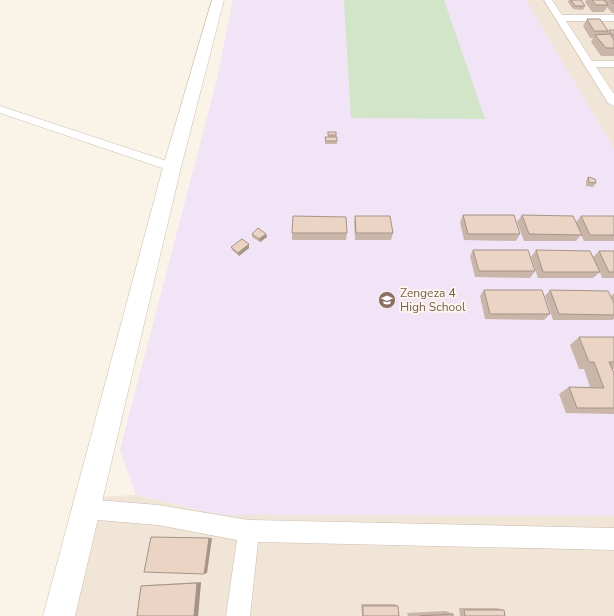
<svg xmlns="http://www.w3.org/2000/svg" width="614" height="616" font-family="'Nunito Sans',sans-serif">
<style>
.residential{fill:#f0e5d7}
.education{fill:#f0e4f6}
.green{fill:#d3e5c8}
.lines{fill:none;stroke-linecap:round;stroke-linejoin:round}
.street-casing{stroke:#cabcaf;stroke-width:1}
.secondary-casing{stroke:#ccbcad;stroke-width:1}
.street{fill:#fff;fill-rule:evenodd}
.secondary{fill:#fff;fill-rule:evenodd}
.wall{fill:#cab6a8}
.shaded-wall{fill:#a49488}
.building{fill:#ebd4c3;stroke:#a49488}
.labels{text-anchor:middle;stroke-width:3.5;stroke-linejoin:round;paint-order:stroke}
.education-label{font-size:12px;fill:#785e54;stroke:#fdf7ed;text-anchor:start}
</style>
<rect width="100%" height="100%" fill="#f9f3e8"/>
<!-- residential -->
<g class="residential">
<polygon points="526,0 614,0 614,149"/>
<polygon points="136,495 200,511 614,515 614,616 69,616 98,497"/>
</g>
<!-- education -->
<polygon class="education" points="233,0 526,0 614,149 614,516 220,515 136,495 120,450 216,83"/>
<!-- green -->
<polygon class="green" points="344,0 444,0 485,119 351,118"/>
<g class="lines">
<!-- street casing -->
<g class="street-casing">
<g id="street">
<polygon points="544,0 552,0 562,15 614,15 614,21 566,21 592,61 614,61 614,67 596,67 614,94 614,106 608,103"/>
<polygon points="0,106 176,164 178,167 176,170 172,171 168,170 0,113"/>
<polygon points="86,499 158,505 249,520 614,528 614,550 258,542 250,616 226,616 237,540 158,525 86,519 79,516 76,509 79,502"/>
</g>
</g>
<!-- secondary casing -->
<g class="secondary-casing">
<polygon id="secondary" points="212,0 224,0 181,167 75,616 43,616 163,167"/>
</g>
<!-- street -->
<use href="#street" class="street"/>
<!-- secondary -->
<use href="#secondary" class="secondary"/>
</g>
<!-- wall -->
<g class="wall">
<polygon points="569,0 581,0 585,6 583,10 573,9 568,2"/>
<polygon points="586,0 614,0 614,13 612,13 607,7 604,12 592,12 585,2"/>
<polygon points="587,19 608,31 609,30 614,30 614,39 613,39 614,39 614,56 601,56 591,42 593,38 590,38 583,26"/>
<polygon points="328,132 336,132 337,144 325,144 325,137 328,137"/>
<polygon points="588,177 596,183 593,187 586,186 586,181"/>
<polygon points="463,215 520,234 516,241 464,240 460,222"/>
<polygon points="522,215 576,222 581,216 614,216 614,241 584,241 581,235 576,241 524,241 517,222"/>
<polygon points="355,216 393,233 391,240 355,240 354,223"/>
<polygon points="292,233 347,233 346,240 292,240"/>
<polygon points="252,234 266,234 267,237 260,242 252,237"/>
<polygon points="231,247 249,248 239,256 232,250"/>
<polygon points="473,250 535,271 530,278 475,277 470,256"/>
<polygon points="536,250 593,257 599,251 614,251 614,278 602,278 600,272 593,278 538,278 531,257"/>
<polygon points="484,290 550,314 544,320 485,319 480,296"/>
<polygon points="550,290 611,296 614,293 614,319 612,320 553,320 545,296"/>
<polygon points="579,337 614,337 614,369 612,369 614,373 614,414 566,413 559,394 569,387 590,387 584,369 579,369 570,345"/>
<polygon points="201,582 198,616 141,586 147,585"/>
<polygon points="361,604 395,604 398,606 399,616 362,616"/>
<polygon points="459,608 497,608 504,610 505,616 460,616"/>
<polygon points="446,611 453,614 453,616 408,616 407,613"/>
</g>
<!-- shaded-wall -->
<g class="shaded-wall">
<polygon points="266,234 267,237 260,242 259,239"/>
<polygon points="249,244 249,248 239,256 238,253"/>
<polygon points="209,538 212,538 207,573 204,574"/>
<polygon points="201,582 198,616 194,616 197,583"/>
</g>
<!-- building -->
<g class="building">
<polygon points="571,0 581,0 585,6 575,6"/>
<polygon points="592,0 604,0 608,5 596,5"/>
<polygon points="611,0 614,0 614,4"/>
<polygon points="587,19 600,19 608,31 594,31"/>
<polygon points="609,30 614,30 614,35 613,35"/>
<polygon points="610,34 614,40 614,48 606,48 595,35"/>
<rect x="328" y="132" width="8" height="3"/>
<polygon points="325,137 337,137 337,141 326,141"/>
<polygon points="588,177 595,179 596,183 589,182"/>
<polygon points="463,215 514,215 520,234 468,234"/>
<polygon points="522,215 573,216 582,235 529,234"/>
<polygon points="293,216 346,217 347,233 292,233"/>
<polygon points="355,216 390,216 393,233 356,233"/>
<polygon points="581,216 614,216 614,235 590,235"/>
<polygon points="258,228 266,234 259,239 252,234"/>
<polygon points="242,239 249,244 238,253 231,247"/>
<polygon points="473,250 528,250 535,271 479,271"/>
<polygon points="536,250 590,251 600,272 543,272"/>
<polygon points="599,251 614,251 614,272 609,272"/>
<polygon points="484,290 542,290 550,314 490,314"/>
<polygon points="550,290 608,291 614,303 614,315 559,314"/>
<polygon points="579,337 614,337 614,362 609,362 614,373 614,408 577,408 569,387 604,388 594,362 589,362"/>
<polygon points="151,537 209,538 204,574 144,572"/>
<polygon points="197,583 194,616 137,616 141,586"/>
<polygon points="363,606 398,606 399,616 363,616"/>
<polygon points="464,610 504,610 505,616 465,616"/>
<polygon points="453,614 453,616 419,616"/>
</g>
<!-- icons -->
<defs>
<g id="school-disc" transform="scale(0.9)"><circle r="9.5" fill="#8d6e63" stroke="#fdf7ed"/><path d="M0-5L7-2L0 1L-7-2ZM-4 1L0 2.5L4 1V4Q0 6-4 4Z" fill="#fff"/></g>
</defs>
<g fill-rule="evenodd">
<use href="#school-disc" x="387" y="300"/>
</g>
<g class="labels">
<!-- education labels -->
<g class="education-label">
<text x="400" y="297">Zengeza 4<tspan x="400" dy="14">High School</tspan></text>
</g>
</g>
</svg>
